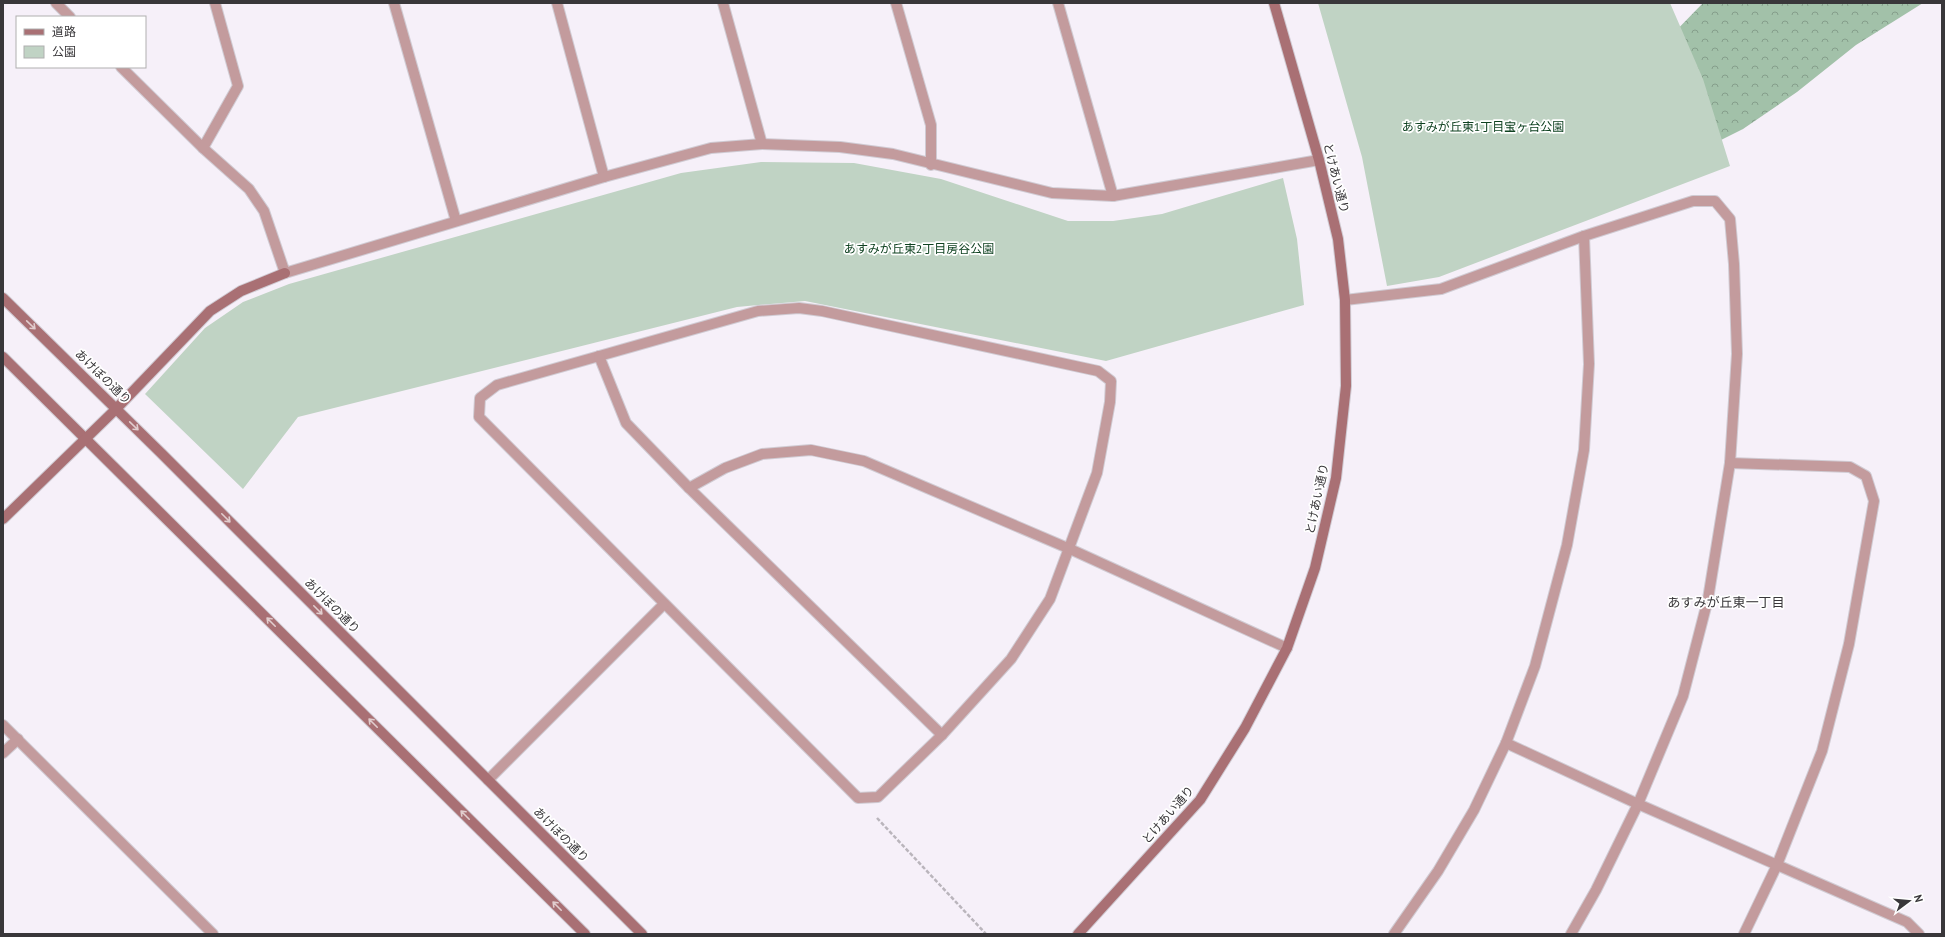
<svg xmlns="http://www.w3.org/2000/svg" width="1945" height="937" font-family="'PT Sans','Noto Sans JP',sans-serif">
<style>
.forest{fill:url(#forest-crowns)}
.green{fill:#c0d3c4}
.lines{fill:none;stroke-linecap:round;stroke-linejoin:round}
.street-casing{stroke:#d0cbd3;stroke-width:12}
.secondary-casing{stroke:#d0cbd3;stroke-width:12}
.path{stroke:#bab5bc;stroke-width:2.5;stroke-dasharray:4 2;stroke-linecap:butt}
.street{stroke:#c39b9d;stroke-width:10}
.secondary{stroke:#a97074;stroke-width:10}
.oneway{stroke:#e1cdce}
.labels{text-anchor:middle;stroke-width:3.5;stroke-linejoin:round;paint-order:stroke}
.park-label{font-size:12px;fill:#0e4120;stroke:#fff}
.street-label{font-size:12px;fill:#39373a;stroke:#fff}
.neighbourhood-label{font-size:13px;fill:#39373a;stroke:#fff}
</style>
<defs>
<pattern id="forest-crowns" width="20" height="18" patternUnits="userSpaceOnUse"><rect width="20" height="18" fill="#a2c1a9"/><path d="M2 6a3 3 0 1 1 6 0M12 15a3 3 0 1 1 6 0" fill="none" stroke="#859e8b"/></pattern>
</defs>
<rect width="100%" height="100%" fill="#f6f0f9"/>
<!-- forest -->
<polygon class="forest" points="1703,3 1923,3 1856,45 1797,92 1743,129 1671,165 1552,158"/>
<!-- green -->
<g class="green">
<polygon points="1318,3 1670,3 1703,79 1730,166 1439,277 1387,286 1362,157"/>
<polygon points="761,162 854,163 941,179 1068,221 1113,221 1162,214 1283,178 1297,239 1304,305 1106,361 805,301 737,307 298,417 243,489 145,394 205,328 243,302 289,284 681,173"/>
</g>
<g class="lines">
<!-- street casing -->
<g class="street-casing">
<g id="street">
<polyline points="56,3 70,17"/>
<polyline points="394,3 456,221"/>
<polyline points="557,3 604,177"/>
<polyline points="723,3 762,144"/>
<polyline points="896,3 931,125 931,165"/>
<polyline points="1058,3 1113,196"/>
<polyline points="121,67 203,148 249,189 264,211 285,273 604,177 711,148 762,144 840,147 893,154 1052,193 1113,196 1319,160"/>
<polyline points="203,148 238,86 215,3"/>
<polyline points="1345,300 1441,289 1584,236 1693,201 1715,201 1730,219 1734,264 1737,354 1730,463 1708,599 1683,696 1638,804 1596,890 1571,934"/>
<polygon points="799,308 822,311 1098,371 1111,381 1110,402 1097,473 1050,599 1011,659 942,735 878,797 858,798 479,417 480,398 497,385 758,311"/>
<polyline points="599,356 626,423 689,488 942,735"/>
<polyline points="1730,463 1850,467 1866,476 1874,501 1849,644 1822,751 1777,865 1744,934"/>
<polyline points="689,488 725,468 762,454 811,450 864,461 1070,549 1287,648"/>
<polyline points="3,725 213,934"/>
<polyline points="1506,743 1638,804 1907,922 1919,934"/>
<polyline points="3,753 18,739"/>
<polyline points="488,780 664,604"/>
<polyline points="1394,934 1438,871 1474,810 1506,743 1535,666 1567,545 1584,450 1589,364 1584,236"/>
</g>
</g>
<!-- secondary casing -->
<g class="secondary-casing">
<g id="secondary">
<polyline points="3,298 161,453 642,934"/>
<polyline points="3,357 585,934"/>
<polyline points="3,519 116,409 210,311 241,291 285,273"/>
<polyline points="1078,934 1200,800 1245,728 1287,648 1315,568 1336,478 1346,386 1345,300 1338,239 1319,160 1274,3"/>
</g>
</g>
<!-- path -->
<polyline class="path" points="877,818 986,934"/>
<!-- street -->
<use href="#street" class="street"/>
<!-- secondary -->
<use href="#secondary" class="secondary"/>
</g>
<!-- one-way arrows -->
<defs><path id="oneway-shaft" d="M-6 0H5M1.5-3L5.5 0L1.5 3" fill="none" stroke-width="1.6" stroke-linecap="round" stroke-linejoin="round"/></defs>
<g class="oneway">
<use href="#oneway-shaft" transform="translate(31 325) rotate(44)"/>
<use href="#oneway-shaft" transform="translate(134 426) rotate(44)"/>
<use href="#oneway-shaft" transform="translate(226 518) rotate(45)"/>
<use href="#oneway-shaft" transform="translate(318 610) rotate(45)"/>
<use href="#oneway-shaft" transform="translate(271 622) rotate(-135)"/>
<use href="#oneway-shaft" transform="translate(373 723) rotate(-135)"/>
<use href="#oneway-shaft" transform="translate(465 815) rotate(-135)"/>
<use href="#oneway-shaft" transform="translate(557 906) rotate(-135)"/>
</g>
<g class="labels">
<!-- park labels -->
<g class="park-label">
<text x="1483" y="131">あすみが丘東1丁目宝ヶ台公園</text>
<text x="919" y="253">あすみが丘東2丁目房谷公園</text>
</g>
<!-- street labels -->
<g class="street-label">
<text transform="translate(1336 178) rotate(76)" y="4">とけあい通り</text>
<text transform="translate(103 377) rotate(44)" y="4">あけぼの通り</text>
<text transform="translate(1317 499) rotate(-78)" y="4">とけあい通り</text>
<text transform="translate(332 606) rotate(45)" y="4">あけぼの通り</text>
<text transform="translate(1168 815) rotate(-49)" y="4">とけあい通り</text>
<text transform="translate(561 835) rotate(45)" y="4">あけぼの通り</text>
</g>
<!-- neighbourhood labels -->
<g class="neighbourhood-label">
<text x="1726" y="607">あすみが丘東一丁目</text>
</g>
</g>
<!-- border -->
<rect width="1945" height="937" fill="none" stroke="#39373a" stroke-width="8"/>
<!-- legend -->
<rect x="16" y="16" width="130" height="52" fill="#ffffff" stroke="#b0afb0"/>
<rect x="24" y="29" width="20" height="6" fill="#a97074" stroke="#b0afb0"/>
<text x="52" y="36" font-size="12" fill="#39373a">道路</text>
<rect x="24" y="46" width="20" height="12" fill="#c0d3c4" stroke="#b0afb0"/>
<text x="52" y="56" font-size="12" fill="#39373a">公園</text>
<!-- north arrow -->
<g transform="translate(1909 901) rotate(74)" stroke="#ffffff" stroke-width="3" paint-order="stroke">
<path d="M0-3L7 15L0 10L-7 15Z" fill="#39373a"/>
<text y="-6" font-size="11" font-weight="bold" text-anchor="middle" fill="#39373a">N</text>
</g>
</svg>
